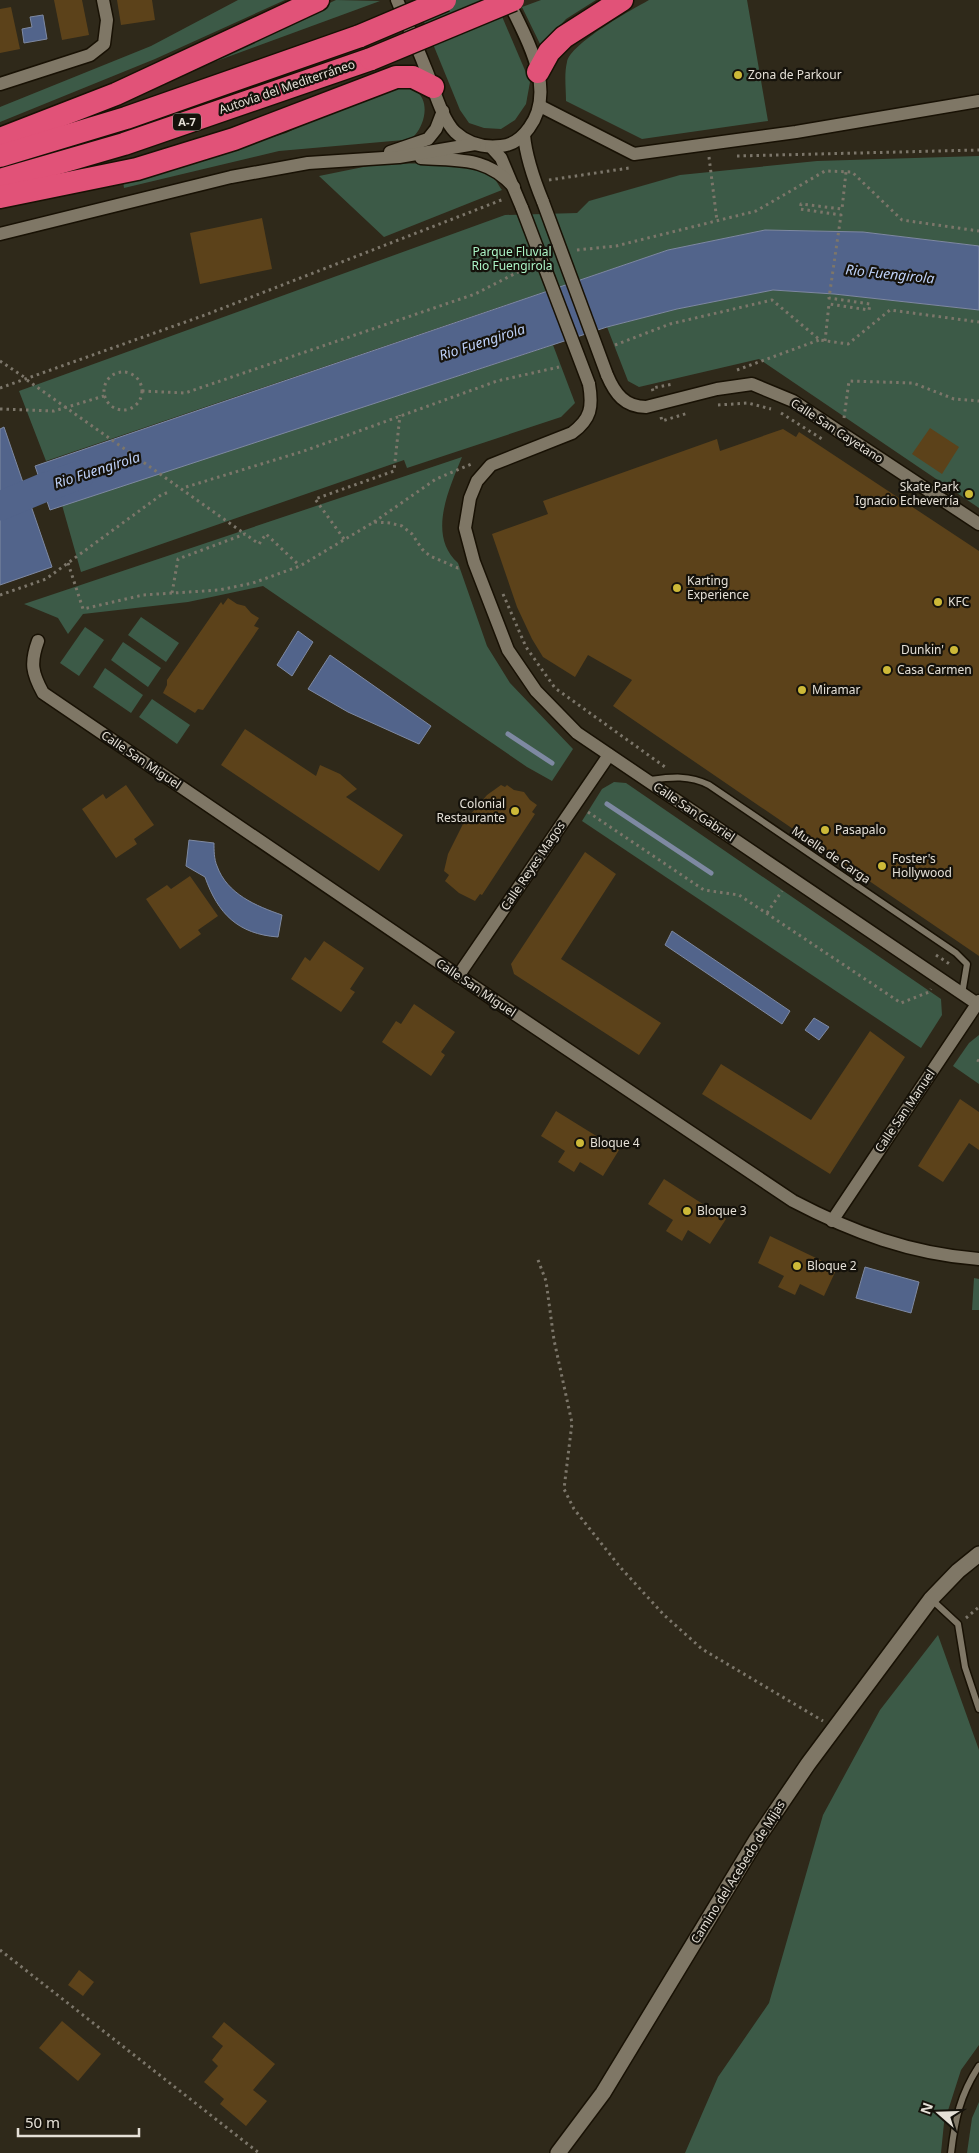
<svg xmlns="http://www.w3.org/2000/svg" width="979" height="2153" font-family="'Noto Sans',sans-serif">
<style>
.green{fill:#3c5a47}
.water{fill:#52648b;stroke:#7e89a2}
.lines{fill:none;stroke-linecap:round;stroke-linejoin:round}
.stream{stroke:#7e89a2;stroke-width:5}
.river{stroke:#52648b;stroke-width:29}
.building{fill:#5c421a}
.service-casing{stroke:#181104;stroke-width:9}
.minor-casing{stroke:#181104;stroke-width:15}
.tertiary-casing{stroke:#181104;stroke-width:18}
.motorway-casing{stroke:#181104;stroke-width:25}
.path{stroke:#7c766a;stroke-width:3;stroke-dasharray:2.5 4;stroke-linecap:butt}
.service{stroke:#7f7766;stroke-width:6}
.minor{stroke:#7f7766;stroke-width:12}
.tertiary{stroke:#7f7766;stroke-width:15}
.motorway{stroke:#e15278;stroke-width:22}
.minor-bridge-casing{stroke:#181104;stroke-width:15;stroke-linecap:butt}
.motorway-bridge-casing{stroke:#181104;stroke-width:25;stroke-linecap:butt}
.path-bridge{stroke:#7c766a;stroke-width:3;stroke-dasharray:2.5 4;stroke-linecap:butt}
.minor-bridge{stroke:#7f7766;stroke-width:12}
.motorway-bridge{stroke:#e15278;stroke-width:22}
.poi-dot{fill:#cdb938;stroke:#15120b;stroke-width:2}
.labels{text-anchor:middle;stroke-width:4.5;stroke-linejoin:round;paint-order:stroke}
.shield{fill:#15120b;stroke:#a7a29a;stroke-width:1}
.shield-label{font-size:11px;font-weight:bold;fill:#e5e0d7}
.poi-label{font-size:12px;fill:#e5e0d7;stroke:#15120b;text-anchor:start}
.street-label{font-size:12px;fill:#e5e0d7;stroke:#15120b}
.park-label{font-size:12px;fill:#abf3c5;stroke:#15120b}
.water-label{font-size:14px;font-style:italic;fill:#bdd0f7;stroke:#15120b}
</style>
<rect width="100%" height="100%" fill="#2f291a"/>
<!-- green -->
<g class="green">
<polygon points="238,0 285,0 155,59 0,122 0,107 151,46"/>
<polygon points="336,0 380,1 157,83"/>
<polygon points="415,0 495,0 530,82 526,104 515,120 501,129 484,128 469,123 460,110"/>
<polygon points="541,0 596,0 566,19 541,46 522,7"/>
<path d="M649 0H747L768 121 642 139 566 101C566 89 564 74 567 62 571 43 631 10 649 0Z"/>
<path d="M404 87C407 88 412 89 416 91 430 101 425 124 415 135 412 138 408 139 404 140L279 151 124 188 123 181 286 133 374 92Z"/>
<polygon points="979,156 979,246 863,232 765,230 668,250 46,461 19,391 505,215 577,213 589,201 680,175 817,161"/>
<path d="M378 164C403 164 470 160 490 174 495 177 498 185 502 190L384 237 319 176Z"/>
<polygon points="773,290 834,294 979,310 979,508 759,359 639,387 628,381 607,327 677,309"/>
<polygon points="553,345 575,403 561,417 407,468 404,460 81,572 62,505"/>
<path d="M462 457C449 489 427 535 458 563L487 646 510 683 573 749 552 781 527 767 263 586 188 602 83 614 68 634 58 618 24 604Z"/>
<polygon points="141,617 179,643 166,662 128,635"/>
<polygon points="85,627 104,640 79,676 60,663"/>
<polygon points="123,642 161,668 148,687 111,660"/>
<polygon points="105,668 143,695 131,713 93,687"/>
<polygon points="152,699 190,725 177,744 139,717"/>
<polygon points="614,782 626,783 941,999 942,1015 921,1048 582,821 602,789"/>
<polygon points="979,1035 979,1084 953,1066 969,1043"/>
<polygon points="974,1278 979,1279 979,1310 972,1310"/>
<polygon points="938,1635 979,1750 979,2045 961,2070 944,2123 941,2153 685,2153 718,2077 769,2003 823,1815 880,1710"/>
<polygon points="979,2102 979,2153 967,2153 972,2118"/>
</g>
<!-- water -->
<g class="water">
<polygon points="43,15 47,39 24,43 22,29 32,27 30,17"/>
<polygon points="765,230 863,232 979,246 979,310 834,294 773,290 677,309 607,327 50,510 35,466 668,250"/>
<polygon points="4,427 52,567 0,585 0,429"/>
<polygon points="298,631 313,642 292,676 277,665"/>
<polygon points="330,655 431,726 419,744 348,712 308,689"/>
<path d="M189 840 214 843C214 850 214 859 217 866 227 894 256 906 282 915L278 937C238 934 218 914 205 877L186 866Z"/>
<polygon points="672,931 790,1011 782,1024 665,945"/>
<polygon points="814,1018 829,1027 819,1040 805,1030"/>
<polygon points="865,1267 919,1282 911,1313 856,1298"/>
</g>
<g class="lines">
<!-- stream -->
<g class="stream">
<polyline points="508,734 552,763"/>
<polyline points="607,804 711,873"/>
</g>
<!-- river -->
<polyline class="river" points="0,506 43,488 80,475"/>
</g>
<!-- building -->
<g class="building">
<polygon points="54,0 82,0 89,35 62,40"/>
<polygon points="117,0 152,0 155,20 121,25"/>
<polygon points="11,7 20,49 0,53 0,9"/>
<polygon points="262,218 272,269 200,284 190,233"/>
<polygon points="930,428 959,447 942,474 912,454"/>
<polygon points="783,429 796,437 799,432 979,551 979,956 613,706 632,680 588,655 575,677 543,657 532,639 517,607 492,534 548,514 543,501 717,439 720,451"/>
<polygon points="228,598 237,604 245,606 251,613 259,618 254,626 259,628 203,710 198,709 195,713 163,693 167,685 167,680 221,602 223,605"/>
<polygon points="245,729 316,776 320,765 340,774 357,789 346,797 403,835 379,871 221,765"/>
<polygon points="126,785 154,825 134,839 137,844 116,858 82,809 103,794 106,799"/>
<polygon points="501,785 505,787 507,785 514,790 524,792 530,800 537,805 532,812 535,814 482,895 480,894 475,901 459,893 445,881 449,875 444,871 448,854 464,822 487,795"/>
<polygon points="585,852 616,874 561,959 661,1023 639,1055 514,974 511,964"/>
<polygon points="190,876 218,916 198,930 201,934 180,949 146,899 167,885 171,889"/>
<polygon points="324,941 364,968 350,989 355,992 341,1012 291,979 305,957 310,961"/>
<polygon points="414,1004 455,1032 441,1052 445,1055 431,1076 382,1042 396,1021 401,1024"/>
<polygon points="870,1031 905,1057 830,1174 702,1094 721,1064 811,1120"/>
<polygon points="960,1099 979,1112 979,1150 969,1143 943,1182 918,1166"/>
<polygon points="556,1111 619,1150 603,1176 580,1162 574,1172 558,1162 565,1151 541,1136"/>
<polygon points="664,1179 726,1219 710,1244 688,1230 682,1241 666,1231 673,1220 648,1204"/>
<polygon points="770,1236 837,1268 824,1296 800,1284 795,1295 778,1287 784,1276 758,1263"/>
<polygon points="79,1970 94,1982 83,1996 68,1985"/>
<polygon points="62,2021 101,2054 78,2081 39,2048"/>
<polygon points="224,2022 275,2064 253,2090 267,2101 246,2126 220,2104 224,2099 204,2082 218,2066 212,2060 223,2046 212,2037"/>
</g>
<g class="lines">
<!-- service casing -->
<g class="service-casing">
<g id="service">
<path d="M650 780C672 777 689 775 709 785L956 953 967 964 962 994"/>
<polyline points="931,1599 958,1624 965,1667 979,1709"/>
<path d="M951 2153C955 2119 960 2095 979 2066"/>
</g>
</g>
<!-- minor casing -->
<g class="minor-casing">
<g id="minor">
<path d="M397 0C406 22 416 44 425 67 433 85 441 118 455 132 468 144 484 148 501 146 513 145 522 138 529 128 558 89 525 37 508 0"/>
<polyline points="0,84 90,55 104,44 107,20 103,0"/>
<polyline points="540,106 634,154 796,132 979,101"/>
<path d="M524 135C526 158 534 180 543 202"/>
<polyline points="491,147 501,158 522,208"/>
<polyline points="390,152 428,139 436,129 443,111"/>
<path d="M421 158C459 161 486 156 514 187"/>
<polyline points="0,234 231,177 308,163 399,157 475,144"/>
<path d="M607 375C615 394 625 407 646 407L717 389 752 384 793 401 979 524"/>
<path d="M589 384C593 407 591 419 572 433L491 465 477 481 470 498 465 528 474 562 508 650 536 691 577 733 979 1005"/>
<path d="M38 641C30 663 32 673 43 693L497 1002 793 1201C852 1232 911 1254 979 1259"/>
<polyline points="458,976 609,755"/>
<polyline points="832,1221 979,1001"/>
</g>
</g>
<!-- tertiary casing -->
<g class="tertiary-casing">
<polyline id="tertiary" points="558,2153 603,2093 757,1839 808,1764 931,1599 958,1571 979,1554"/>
</g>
<!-- motorway casing -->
<g class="motorway-casing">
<g id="motorway">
<polyline points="538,72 549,52 564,37 622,0"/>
<polyline points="0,139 116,94 318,0"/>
<polyline points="0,156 126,118 360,36"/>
<polyline points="0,180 124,144 371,59"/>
<polyline points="0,197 137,169 234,139 396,77 413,77 433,87"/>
</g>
</g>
<!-- path -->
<g class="path">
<polyline points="737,156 979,150"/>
<polyline points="709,157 717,221"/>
<polyline points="549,180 629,168"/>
<polyline points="577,250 616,246 756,211 825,171 852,172 902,220 979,231"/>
<polyline points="825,341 829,304 869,310 870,304 829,298 841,215 800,209 801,204 842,209 846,172"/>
<polyline points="615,345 670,324 772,300 820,340 848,344 890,310 979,322"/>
<polyline points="0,361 27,379"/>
<polyline points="737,370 819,340"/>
<circle cx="123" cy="391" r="19"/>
<polyline points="0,388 205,315 504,199"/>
<polyline points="142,391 185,393 475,294 522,270"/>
<polyline points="653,391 652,388 673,384"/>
<polyline points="718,405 748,403 771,409"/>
<polyline points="0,409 54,411 104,396"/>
<polyline points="781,413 822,439"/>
<polyline points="661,417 662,421 688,413"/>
<polyline points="844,418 849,381 913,383 954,399 979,401"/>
<polyline points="186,487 304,451 497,381 559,367"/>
<polyline points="374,522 436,479 474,463"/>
<polyline points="344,539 315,499 394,471 400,415"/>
<polyline points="68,563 83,609 143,595 219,590 253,583 300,566 374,522 390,523 402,526 412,534 422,549 430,556 458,568 461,567"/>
<polyline points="172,593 178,559 245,534 259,544 266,534 300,566"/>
<polyline points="503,594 526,647 555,688 665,767"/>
<polyline points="0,595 46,579 161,495 169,492"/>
<polyline points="588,812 704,890 739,895 901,1003 929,992 931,989"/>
<polyline points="767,913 782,891"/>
<polyline points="936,955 951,965"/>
<polyline points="977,1060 979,1061"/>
<polyline points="538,1260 546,1281 554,1340 572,1423 564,1489 574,1509 620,1567 664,1615 702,1649 823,1721"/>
<polyline points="966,1618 979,1607"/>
<polyline points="0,1950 259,2153"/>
</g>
<!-- service -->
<use href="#service" class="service"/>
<!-- minor -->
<use href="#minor" class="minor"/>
<!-- tertiary -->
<use href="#tertiary" class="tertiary"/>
<!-- motorway -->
<use href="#motorway" class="motorway"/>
<!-- minor-bridge casing -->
<g class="minor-bridge-casing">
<g id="minor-bridge">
<polyline points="543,202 607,375"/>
<polyline points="522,208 589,384"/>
</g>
</g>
<!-- motorway-bridge casing -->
<g class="motorway-bridge-casing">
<g id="motorway-bridge">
<polyline points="360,36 445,0"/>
<polyline points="371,59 513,0"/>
</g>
</g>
<!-- path-bridge -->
<polyline class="path-bridge" points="27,380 245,534"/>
<!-- minor-bridge -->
<use href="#minor-bridge" class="minor-bridge"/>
<!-- motorway-bridge -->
<use href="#motorway-bridge" class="motorway-bridge"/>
</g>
<!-- markers -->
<g class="poi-dot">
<circle cx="738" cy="75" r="5"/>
<circle cx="969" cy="494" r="5"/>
<circle cx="677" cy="588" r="5"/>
<circle cx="938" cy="602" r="5"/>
<circle cx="954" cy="650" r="5"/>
<circle cx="887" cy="670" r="5"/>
<circle cx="802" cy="690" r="5"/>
<circle cx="515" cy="811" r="5"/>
<circle cx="825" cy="830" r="5"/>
<circle cx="882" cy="866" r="5"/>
<circle cx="580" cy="1143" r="5"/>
<circle cx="687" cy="1211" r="5"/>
<circle cx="797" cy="1266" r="5"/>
</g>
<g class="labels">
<!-- shield labels -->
<rect class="shield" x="173" y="113.5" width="28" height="17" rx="4"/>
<g class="shield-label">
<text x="187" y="126">A-7</text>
</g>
<!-- poi labels -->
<g class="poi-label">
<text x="748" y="79">Zona de Parkour</text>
<text x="959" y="491" text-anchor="end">Skate Park<tspan x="959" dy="14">Ignacio Echeverría</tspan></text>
<text x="687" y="585">Karting<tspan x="687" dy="14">Experience</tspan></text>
<text x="948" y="606">KFC</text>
<text x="944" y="654" text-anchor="end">Dunkin'</text>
<text x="897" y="674">Casa Carmen</text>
<text x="812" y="694">Miramar</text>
<text x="505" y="808" text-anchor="end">Colonial<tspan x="505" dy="14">Restaurante</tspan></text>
<text x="835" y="834">Pasapalo</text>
<text x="892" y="863">Foster's<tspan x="892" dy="14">Hollywood</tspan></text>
<text x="590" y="1147">Bloque 4</text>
<text x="697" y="1215">Bloque 3</text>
<text x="807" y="1270">Bloque 2</text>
</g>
<!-- street labels -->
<g class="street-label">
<text transform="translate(287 87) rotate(-19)" y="4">Autovía del Mediterráneo</text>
<text transform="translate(837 431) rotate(33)" y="4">Calle San Cayetano</text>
<text transform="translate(141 760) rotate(34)" y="4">Calle San Miguel</text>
<text transform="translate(694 812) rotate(34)" y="4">Calle San Gabriel</text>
<text transform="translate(831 855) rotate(34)" y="4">Muelle de Carga</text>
<text transform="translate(533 866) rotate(-56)" y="4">Calle Reyes Magos</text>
<text transform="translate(476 988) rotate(34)" y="4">Calle San Miguel</text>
<text transform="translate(905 1111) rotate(-56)" y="4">Calle San Manuel</text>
<text transform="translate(738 1872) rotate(-58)" y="4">Camino del Acebedo de Mijas</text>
</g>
<!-- park labels -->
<g class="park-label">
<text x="512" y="256">Parque Fluvial<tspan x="512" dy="14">Rio Fuengirola</tspan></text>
</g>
<!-- water labels -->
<g class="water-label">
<text transform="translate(890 274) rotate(6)" y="5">Rio Fuengirola</text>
<text transform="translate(482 342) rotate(-18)" y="5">Rio Fuengirola</text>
<text transform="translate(97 470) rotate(-18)" y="5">Rio Fuengirola</text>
</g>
</g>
<!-- north arrow -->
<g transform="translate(939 2113) rotate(290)" stroke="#15120b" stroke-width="4" paint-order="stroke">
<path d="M0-4L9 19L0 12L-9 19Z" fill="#e5e0d7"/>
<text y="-8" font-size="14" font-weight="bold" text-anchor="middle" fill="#e5e0d7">N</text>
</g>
<!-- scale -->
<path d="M18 2128v8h121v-8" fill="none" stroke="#e5e0d7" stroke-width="2.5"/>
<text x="25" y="2128" font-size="15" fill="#e5e0d7" stroke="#15120b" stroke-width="4" paint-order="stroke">50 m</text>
</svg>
